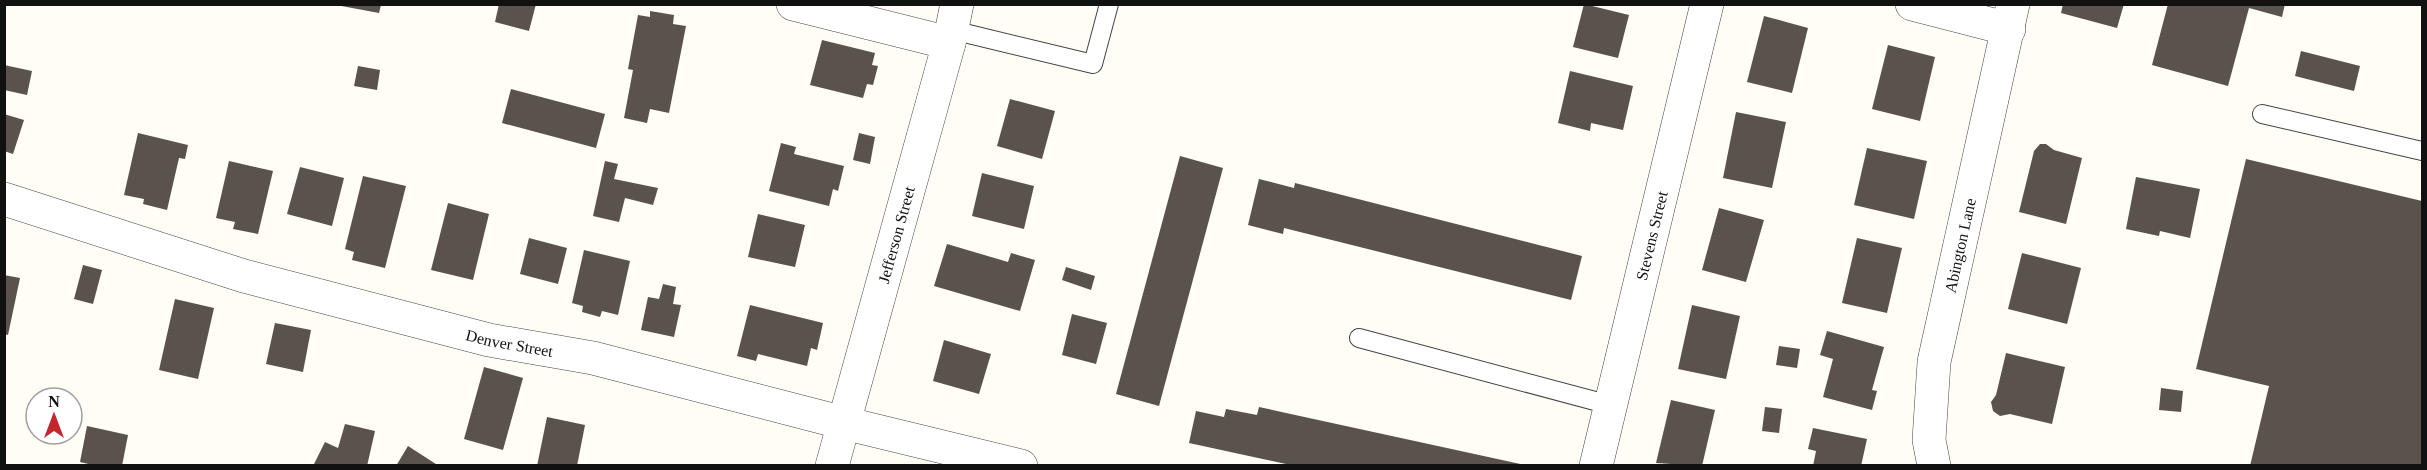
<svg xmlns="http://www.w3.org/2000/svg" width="2427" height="470" font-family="Georgia,serif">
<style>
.building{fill:#5a524d}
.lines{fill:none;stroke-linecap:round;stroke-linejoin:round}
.service-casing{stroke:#444;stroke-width:20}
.minor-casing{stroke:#444;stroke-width:34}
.tertiary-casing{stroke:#444;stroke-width:34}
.service{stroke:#fff;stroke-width:18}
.minor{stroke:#fff;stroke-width:33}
.tertiary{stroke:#fff;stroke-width:33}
.labels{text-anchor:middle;stroke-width:6;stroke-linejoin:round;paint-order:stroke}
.street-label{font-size:16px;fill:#111;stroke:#fff}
</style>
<rect width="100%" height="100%" fill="#fffdf5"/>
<!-- building -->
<g class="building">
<polygon points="499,4 536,4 529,31 495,22"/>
<polygon points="1584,4 1629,15 1618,58 1573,47"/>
<polygon points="2063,4 2124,4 2117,28 2061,13"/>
<polygon points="2168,4 2285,4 2282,17 2249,8 2228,86 2152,65"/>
<polygon points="336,5 381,5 379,13"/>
<polygon points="650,11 674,15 673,24 686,26 669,113 650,109 647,123 624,118 633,70 628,69 638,15 650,17"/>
<polygon points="1764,16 1808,28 1792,93 1747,82"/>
<polygon points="822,40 875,53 872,65 878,66 873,85 867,84 863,98 810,85"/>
<polygon points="1888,45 1935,57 1920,121 1872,109"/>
<polygon points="2301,51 2360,66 2354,91 2295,76"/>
<polygon points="4,65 32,71 27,95 4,90"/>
<polygon points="358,66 380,70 377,90 354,86"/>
<polygon points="1570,71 1633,86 1623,130 1591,123 1590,131 1558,123"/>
<polygon points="511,89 605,114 596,148 502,123"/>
<polygon points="1010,99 1055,111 1042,159 997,146"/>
<polygon points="1736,112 1786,122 1772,188 1723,178"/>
<polygon points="4,114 24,120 13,154 4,151"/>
<polygon points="138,133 188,145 185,159 179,158 167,210 143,204 144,199 124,195"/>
<polygon points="859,133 875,137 870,164 853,160"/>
<polygon points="781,143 796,147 794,154 844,166 838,191 833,189 829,206 769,191"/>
<polygon points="2040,144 2046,144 2054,150 2082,158 2066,224 2019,212 2034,151"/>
<polygon points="1867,148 1927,161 1914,219 1854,205"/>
<polygon points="1180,156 1223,168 1159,406 1116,394"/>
<polygon points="2246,159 2422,201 2422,466 2250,466 2269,386 2196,369"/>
<polygon points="229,161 273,171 258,234 233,229 235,222 216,218"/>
<polygon points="605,161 618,164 614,179 658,188 653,205 625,198 619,222 593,216"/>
<polygon points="300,167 344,178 332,226 287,214"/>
<polygon points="982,173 1034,186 1024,229 972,216"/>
<polygon points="363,176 406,186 385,268 352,260 354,252 345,249"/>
<polygon points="2136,177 2200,189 2190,238 2160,231 2159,236 2126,229"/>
<polygon points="1259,179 1294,188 1295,183 1582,256 1571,300 1284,228 1283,234 1248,225"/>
<polygon points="448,203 489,214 473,280 431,270"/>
<polygon points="1719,208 1764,220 1746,282 1702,270"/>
<polygon points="758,214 805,225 795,267 748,257"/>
<polygon points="529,238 567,248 558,284 520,274"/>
<polygon points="1857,238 1902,248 1887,313 1842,303"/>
<polygon points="947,244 1008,262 1011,253 1035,260 1020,311 934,286"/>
<polygon points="584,250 630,261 618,315 602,311 600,317 582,312 583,306 572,303"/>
<polygon points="2022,253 2081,268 2067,324 2008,309"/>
<polygon points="83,265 102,270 93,304 74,299"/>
<polygon points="1066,267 1095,276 1091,290 1062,280"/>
<polygon points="4,275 20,278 8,335 4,334"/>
<polygon points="663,284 676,287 673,304 681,305 674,337 641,330 648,297 659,299"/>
<polygon points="175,299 214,308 198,379 159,370"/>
<polygon points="750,305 823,323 817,350 811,348 807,366 758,354 756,361 737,356"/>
<polygon points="1692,305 1740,316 1726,379 1678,369"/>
<polygon points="1072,314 1107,323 1096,364 1062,355"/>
<polygon points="275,323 311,330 303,372 266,364"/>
<polygon points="1827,331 1884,347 1872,390 1877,391 1872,410 1823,397 1833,359 1820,355"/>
<polygon points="944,340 991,354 979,394 933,381"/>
<polygon points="1779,346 1800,349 1797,368 1776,365"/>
<polygon points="2006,353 2065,367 2052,424 2010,414 2000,416 1993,411 1991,402 1996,395"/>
<polygon points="484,367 523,378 503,450 464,439"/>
<polygon points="2161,388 2183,391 2181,412 2159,410"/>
<polygon points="1671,400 1715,410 1702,466 1656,463"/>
<polygon points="1259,407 1525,465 1525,466 1295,466 1189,443 1196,411 1224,417 1226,409 1257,415"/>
<polygon points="1765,407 1782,409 1779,433 1762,431"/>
<polygon points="547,417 585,425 577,466 537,466"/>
<polygon points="345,424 375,431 367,466 313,466 325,442 338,448"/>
<polygon points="87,426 128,435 122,466 97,466 80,462"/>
<polygon points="1813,428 1867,439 1861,466 1813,466 1816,451 1808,449"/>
<polygon points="408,446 439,466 396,466"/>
</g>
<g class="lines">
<!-- service casing -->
<g class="service-casing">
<g id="service">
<polyline points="952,30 1093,64 1109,4"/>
<polyline points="2262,114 2422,151"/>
<polyline points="1359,338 1610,405"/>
</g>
</g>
<!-- minor casing -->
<g class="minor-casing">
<g id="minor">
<polyline points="793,4 949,43"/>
<polyline points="1912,4 2009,29"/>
<path id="s1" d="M4 199 244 276 489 340 593 358 844 423 1021 466"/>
<path id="s2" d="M1596 466 1707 4"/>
<path id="s3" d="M1934 466 1929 440 1934 362 2013 4"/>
</g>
</g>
<!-- tertiary casing -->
<g class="tertiary-casing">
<g id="tertiary">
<path id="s4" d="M832 466 949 43 957 4"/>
</g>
</g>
<!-- service -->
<use href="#service" class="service"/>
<!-- minor -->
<use href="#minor" class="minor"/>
<!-- tertiary -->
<use href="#tertiary" class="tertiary"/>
</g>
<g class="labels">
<!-- street labels -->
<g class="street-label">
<text dy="6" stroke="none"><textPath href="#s4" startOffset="240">Jefferson Street</textPath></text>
<text dy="6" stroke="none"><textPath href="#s2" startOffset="237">Stevens Street</textPath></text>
<text dy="6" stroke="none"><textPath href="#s3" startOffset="224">Abington Lane</textPath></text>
<text dy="6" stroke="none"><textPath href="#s1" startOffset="526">Denver Street</textPath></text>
</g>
</g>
<!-- border -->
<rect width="2427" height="470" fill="none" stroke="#111111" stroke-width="12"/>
<!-- north arrow -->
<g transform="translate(54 416)"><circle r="28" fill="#ffffff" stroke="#a0a0a0" stroke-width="1.5"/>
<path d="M0-4.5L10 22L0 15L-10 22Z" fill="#c4262e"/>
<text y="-9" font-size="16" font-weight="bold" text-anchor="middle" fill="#111111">N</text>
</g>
</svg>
